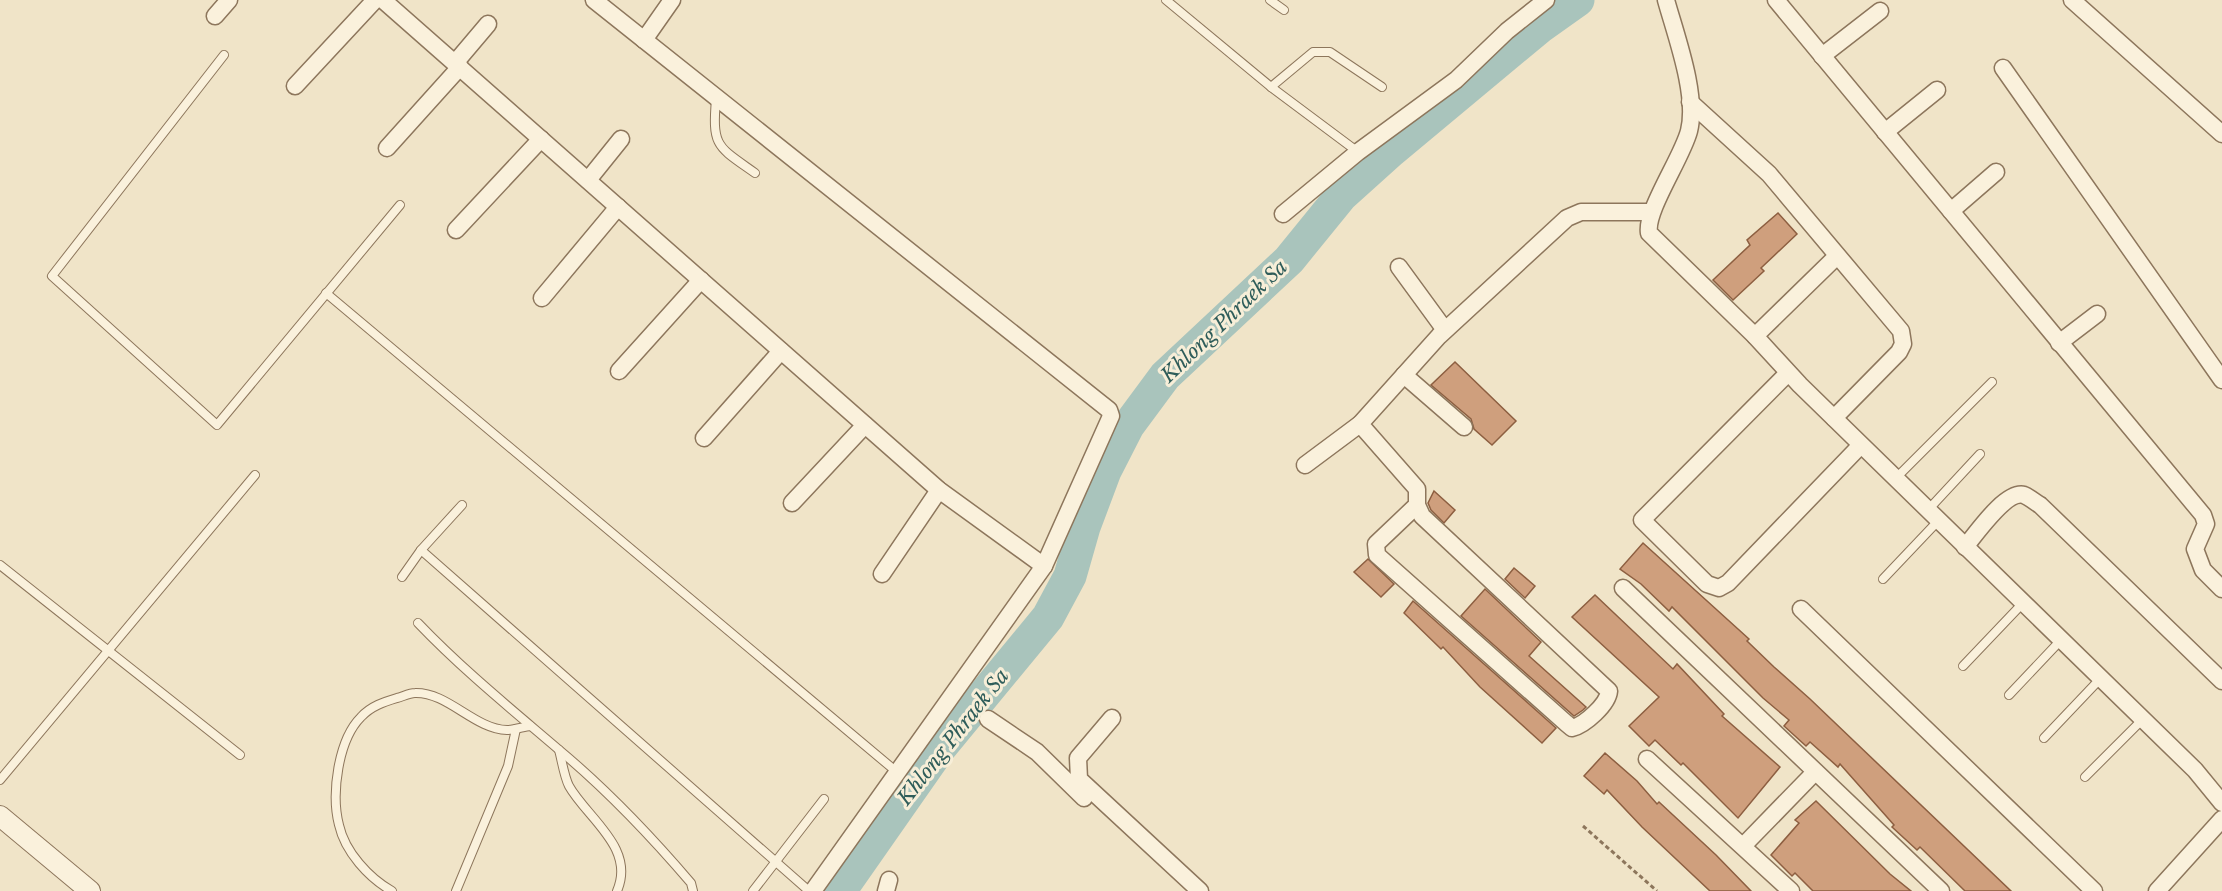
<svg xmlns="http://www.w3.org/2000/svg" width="2222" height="891" font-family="'Libre Baskerville',serif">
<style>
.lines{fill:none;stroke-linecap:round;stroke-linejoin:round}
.river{stroke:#a9c4bc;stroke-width:33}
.building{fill:#cf9f7d;stroke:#8d5f41;stroke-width:1.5}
.service-casing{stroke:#8d765c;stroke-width:10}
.minor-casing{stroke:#8d765c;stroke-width:19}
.tertiary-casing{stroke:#8d765c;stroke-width:22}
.path{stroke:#8d765c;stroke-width:3;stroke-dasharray:4.5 3;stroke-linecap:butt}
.service{stroke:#faf1dc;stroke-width:8}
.minor{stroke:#faf1dc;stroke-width:16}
.tertiary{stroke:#faf1dc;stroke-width:20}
.labels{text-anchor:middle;stroke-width:6;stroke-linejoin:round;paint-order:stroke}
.water-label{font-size:20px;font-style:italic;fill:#2f5d5a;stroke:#f7eed8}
</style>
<rect width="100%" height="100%" fill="#f0e4c8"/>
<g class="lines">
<!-- river -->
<polyline class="river" points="840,891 940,748 1048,617 1070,576 1084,527 1105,471 1128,426 1165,376 1289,260 1341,196 1391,151 1540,27 1578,0"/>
</g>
<!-- building -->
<g class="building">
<polygon points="1778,213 1797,234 1761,268 1764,271 1733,300 1713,280 1750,245 1747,240"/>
<polygon points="1455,362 1516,421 1492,445 1474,429 1471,419 1431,385"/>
<polygon points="1434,491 1455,510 1444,523 1431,510 1428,503"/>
<polygon points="1643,543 1749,639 1747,641 1774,667 1810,699 2011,891 1965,891 1920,847 1917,850 1892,827 1894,825 1840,764 1838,767 1810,742 1806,746 1784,726 1789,720 1763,698 1672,607 1669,611 1641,584 1620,569"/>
<polygon points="1368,559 1394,584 1381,597 1354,572"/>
<polygon points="1514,568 1535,586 1525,598 1505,579"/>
<polygon points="1485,589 1541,642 1529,656 1586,707 1583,710 1574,716 1461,616"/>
<polygon points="1595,595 1673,669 1677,664 1724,714 1722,716 1780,767 1738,818 1683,763 1681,765 1655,740 1649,746 1629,726 1659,697 1572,617"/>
<polygon points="1413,601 1556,728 1542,743 1480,687 1443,647 1441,649 1404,613"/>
<polygon points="1605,753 1637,781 1657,804 1659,802 1716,855 1751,891 1710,891 1642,827 1607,790 1604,794 1584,776"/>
<polygon points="1816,801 1890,874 1911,891 1813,891 1795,873 1792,876 1771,855 1799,823 1795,820"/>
</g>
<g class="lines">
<!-- service casing -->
<g class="service-casing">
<g id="service">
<polyline points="1166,0 1271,87 1358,152"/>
<polyline points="1270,0 1284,10"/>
<polyline points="224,55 52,276 217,425 400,205"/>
<polyline points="1271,87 1313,52 1330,52 1382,87"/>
<path d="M716 99C712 147 717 146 755 173"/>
<polyline points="326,293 898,773"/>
<polyline points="1896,478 1992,382"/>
<polyline points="1928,510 1980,454"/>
<polyline points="421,550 809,891"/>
<polyline points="0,565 240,755"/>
<polyline points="402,577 421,550 462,505"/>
<polyline points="1883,579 1939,520"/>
<path d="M418 623C462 669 510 708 558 749 606 789 650 835 691 883L693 891"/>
<polyline points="1963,666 2023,603"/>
<polyline points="2009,695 2061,640"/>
<polyline points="2044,738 2101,678"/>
<path d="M559 750C562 761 564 776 569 786 587 818 636 848 617 891"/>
<polyline points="2085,777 2143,719"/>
<polyline points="0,780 255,475"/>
<path d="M392 891C369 878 345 852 339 825 331 794 338 740 361 717 371 706 384 702 397 698 402 697 409 693 415 693 448 692 474 729 507 730 514 730 523 727 530 726"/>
<polyline points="456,891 508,766 516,729"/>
<polyline points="753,891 824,799"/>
</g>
</g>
<!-- minor casing -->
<g class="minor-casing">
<g id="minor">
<polyline points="383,0 939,490 1044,566"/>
<polyline points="594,0 1109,410 1111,416 1044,566 813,891"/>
<path d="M1666 0C1676 36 1698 95 1689 131 1682 158 1645 211 1649 233L1755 336 1800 385 2195 770 2222 803"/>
<polyline points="1776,0 2203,515 2206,524 2195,549 2203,570 2222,589"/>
<polyline points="2072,0 2222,134"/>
<polyline points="215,16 229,0"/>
<polyline points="644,40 672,0"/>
<polyline points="1822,56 1880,11"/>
<polyline points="455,63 488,24"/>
<polyline points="2003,68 2222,380"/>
<polyline points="295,86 375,0"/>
<polyline points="1690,102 1769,174 1901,331 1903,344 1899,352 1834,418"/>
<polyline points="1885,132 1937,90"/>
<polyline points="387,148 460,67"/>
<polyline points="588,180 621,139"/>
<polyline points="1951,211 1996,172"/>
<polyline points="1283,214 1358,152 1456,80 1507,31 1546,0"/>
<polyline points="456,230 541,139"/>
<polyline points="1399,267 1445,330"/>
<polyline points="542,298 618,207"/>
<polyline points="1755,336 1837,256"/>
<polyline points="2059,343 2097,314"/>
<polyline points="619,371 701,280"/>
<polyline points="1788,373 1642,520 1707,584 1719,588 1728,583 1861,445"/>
<polyline points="1404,375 1464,427"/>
<polyline points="704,438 781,351"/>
<polyline points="1305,465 1360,424"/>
<polyline points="792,503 865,425"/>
<path d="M1417 505 1376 544 1377 555 1566 723 1572 728C1585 725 1608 704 1609 691L1422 516 1417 505V489L1360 424 1439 336 1567 218 1581 212H1651"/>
<path d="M1965 547C1976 534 2006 490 2024 495 2029 497 2035 502 2040 505L2222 681"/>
<polyline points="882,574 939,490"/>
<polyline points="1623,588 1941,891"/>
<polyline points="1801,609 2094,891"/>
<polyline points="1112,718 1078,758 1079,779 1200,891"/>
<polyline points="988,719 1037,752 1084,798"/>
<polyline points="1647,759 1791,891"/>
<polyline points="1743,846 1815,772"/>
<polyline points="886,891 889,880"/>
<polyline points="2157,891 2222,819"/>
</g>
</g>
<!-- tertiary casing -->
<g class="tertiary-casing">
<polyline id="tertiary" points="0,816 90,891"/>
</g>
<!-- path -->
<polyline class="path" points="1583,826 1657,891"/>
<!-- service -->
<use href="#service" class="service"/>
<!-- minor -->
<use href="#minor" class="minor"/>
<!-- tertiary -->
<use href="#tertiary" class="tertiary"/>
</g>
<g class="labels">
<!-- water labels -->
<g class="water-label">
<text transform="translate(1224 321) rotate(-44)" y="7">Khlong Phraek Sa</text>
<text transform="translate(953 737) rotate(-52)" y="7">Khlong Phraek Sa</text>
</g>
</g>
</svg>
